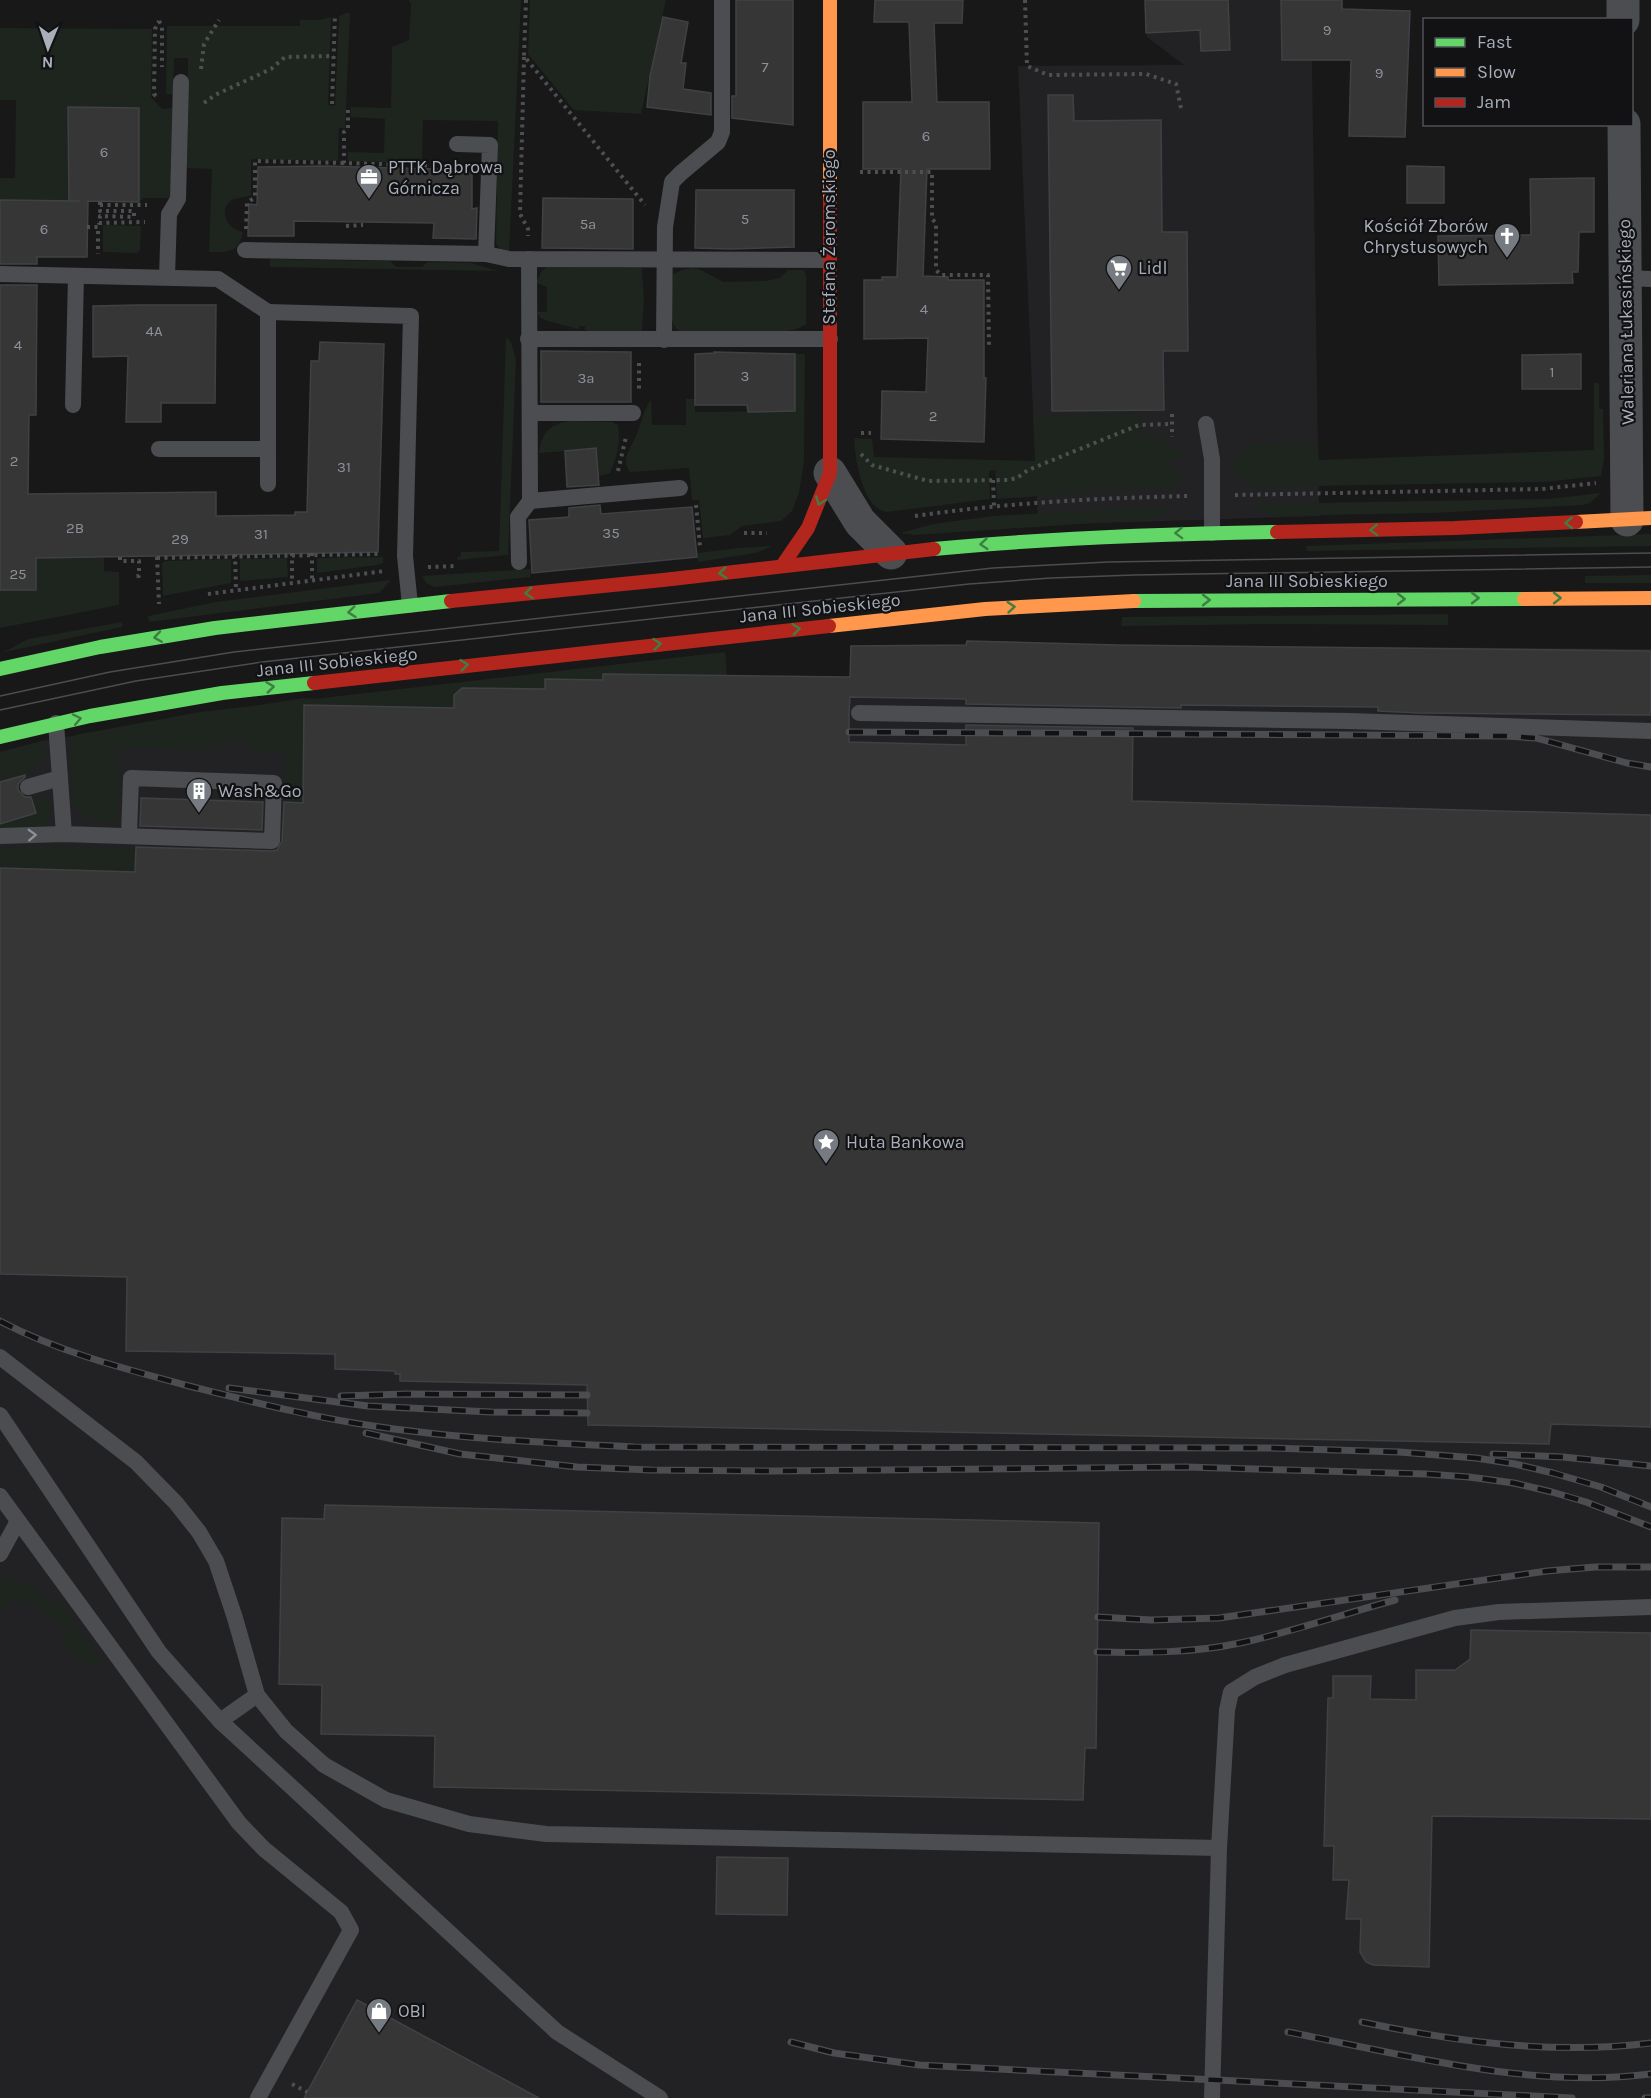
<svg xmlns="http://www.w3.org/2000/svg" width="1651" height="2098" font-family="Karla,sans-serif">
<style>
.built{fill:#222224}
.green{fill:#1d251e}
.building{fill:#363637;stroke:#404144;stroke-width:1.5}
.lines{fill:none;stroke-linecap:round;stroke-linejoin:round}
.path{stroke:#4e4f52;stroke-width:4;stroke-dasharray:3 4.5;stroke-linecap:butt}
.lane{stroke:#4b4d51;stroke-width:16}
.street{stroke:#4b4d51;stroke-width:33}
.fast{stroke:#63d668;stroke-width:14}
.slow{stroke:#ff974d;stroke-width:14}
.jam{stroke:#b3261e;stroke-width:14}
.tram{stroke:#4b4d50;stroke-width:1.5}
.rail-casing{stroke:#4b4d50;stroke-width:7}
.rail{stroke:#121214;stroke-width:4.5;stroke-dasharray:14;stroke-linecap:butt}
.oneway{stroke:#3f7e42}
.oneway2{stroke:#8c929a}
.labels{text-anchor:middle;stroke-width:4.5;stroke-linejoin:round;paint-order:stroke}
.number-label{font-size:15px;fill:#8c9198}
.poi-label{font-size:18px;fill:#a8afb9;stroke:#121214;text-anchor:start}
.street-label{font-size:18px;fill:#a8afb9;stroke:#121214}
</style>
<rect width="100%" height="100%" fill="#181818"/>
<!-- built -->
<g class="built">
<polygon points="1147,0 1311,0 1319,516 1038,525 1018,66 1184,65 1147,37"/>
<polygon points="966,641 1118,645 1651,649 1651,2098 0,2098 0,752 42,741 303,698 453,708 454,695 462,688 545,689 545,679 602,680 603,674 850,677 850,645 966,645"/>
</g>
<!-- green -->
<g class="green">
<polygon points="409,0 521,0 509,253 502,252 496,244 498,121 423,120 422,163 348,161 348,152 384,153 385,119 351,117 351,107 391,108 392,47 409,40 411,4"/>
<polygon points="530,0 666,0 641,114 574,110 528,54"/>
<path d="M349 12 350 15 345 128H339L338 161 251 159V195C245 198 238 197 232 200 217 211 228 229 243 232 240 252 227 253 209 252L212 169 187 168 188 58H174L173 94H166L167 26H300V20H320L331 17 328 105 335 106 339 16Z"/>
<polygon points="0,28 152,29 151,97 162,109 173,108 171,198 143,198 142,200 139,200 139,108 69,107 69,201 0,200 0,178 15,178 16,100 0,100"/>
<polygon points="103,225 141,226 140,250 137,253 103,252"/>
<polygon points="270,259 390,261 396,267 422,267 427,262 471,263 498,271 270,267"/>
<polygon points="547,267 642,268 644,299 642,331 595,333 585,330 585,326 580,326 578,329 548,321 541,318 536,312 547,312 547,287 536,283 541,272"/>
<path d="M691 268 701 270 723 282 766 281 780 278 788 270H804L806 276V324C790 339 706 332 681 332 664 323 672 291 673 274L682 270Z"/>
<polygon points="506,337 511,342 516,360 508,555 457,560 458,557 461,556 461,552 499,551"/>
<path d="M795 354H805L804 461 799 493 792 511 781 521 742 526 730 535 703 538 699 500H692L689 468 630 472C619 459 634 444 638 431 642 419 644 410 651 399L652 425H686V399H695V412L795 411Z"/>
<path d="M1594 383H1599V409H1603L1604 459 1601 476 1544 482 1253 487 1242 482 1240 474H1232C1234 442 1256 444 1280 443 1293 443 1306 442 1318 443L1319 460 1594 450Z"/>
<path d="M1140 413 1141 437H1165V444C1176 445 1181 449 1185 459L1171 460V472H1185L1178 488 1095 490V492L997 499 995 470 989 471 990 499 887 512C862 509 855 458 854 438L872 439 874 457 1035 461 1033 416Z"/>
<path d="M573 421 612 422 618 425C621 440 617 459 610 473L598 476 596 449 539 453C541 432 552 422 573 421Z"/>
<polygon points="1601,493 1590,503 1583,505 1432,513 1270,516 1251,504 1548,499"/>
<polygon points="1174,506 1162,516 1154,519 914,535 900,533 933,524 993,516"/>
<polygon points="1651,534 1651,546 1307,551 1306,546"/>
<polygon points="772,546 756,553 698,562 697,553 739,548"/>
<polygon points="91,557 104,558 104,571 119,572 119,605 0,628 0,590 36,590 36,558"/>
<polygon points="383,557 383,563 377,565 317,573 317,558"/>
<polygon points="287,558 288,577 240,581 240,559"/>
<polygon points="231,559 231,583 163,596 162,563 164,563 164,561"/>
<polygon points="531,569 530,577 435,587 426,583 422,576"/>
<polygon points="1651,575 1651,583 1585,583 1585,576"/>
<polygon points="391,580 379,593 149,622 148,616 216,602"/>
<polygon points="1448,614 1448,625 1269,624 1121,626 1122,617"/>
<polygon points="122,622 122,627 0,653 10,649 28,639"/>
<polygon points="725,652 727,676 603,674 603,680 546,679 545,689 462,688 454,695 454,708 303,798 301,873 0,868 0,848 51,846 283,854 286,753 251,751 251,742 224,741 223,745 212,744 212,750 119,747 118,819 113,822 101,822 89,817 73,808 69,747 75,735 200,712"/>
<path d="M42 741 46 755C38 774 18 777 0 782V752Z"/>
<polygon points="30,795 50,800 51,815 48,824 40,828 0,830 0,824 35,813"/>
<polygon points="7,1576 61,1604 101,1659 102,1667 99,1669 61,1648 68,1626 11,1595 0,1613 0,1582"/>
</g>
<!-- building -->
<g class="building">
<polygon points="736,0 793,0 793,125 732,118 732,96 736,96"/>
<polygon points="875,0 963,0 962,23 934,23 937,102 989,102 990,169 927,169 923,276 948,277 948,280 984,280 984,378 986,378 984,442 881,439 882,391 926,392 928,338 864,339 864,280 882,280 882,277 897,277 901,169 863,169 863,102 912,102 909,22 874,22"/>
<polygon points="1145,0 1228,0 1230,50 1201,51 1200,30 1146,33"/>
<polygon points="1281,0 1342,0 1342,9 1410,11 1405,137 1349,136 1351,60 1282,60"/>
<polygon points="663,17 688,22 681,63 686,63 683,89 711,93 711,115 647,107 650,76"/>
<polygon points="1048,95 1073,95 1074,121 1161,120 1162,232 1187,232 1188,351 1163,351 1164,410 1052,411"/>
<polygon points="68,107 139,108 139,202 88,201 87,257 37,257 37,264 0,264 0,200 80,201 69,201"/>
<polygon points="323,166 472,170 472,209 477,208 476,239 433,238 434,223 363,222 294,221 294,236 248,236 249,204 257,205 258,167"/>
<polygon points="1407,166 1444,167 1444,203 1407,203"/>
<polygon points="1594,178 1594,232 1579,232 1578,272 1572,272 1573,283 1439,285 1438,236 1531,235 1530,179"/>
<polygon points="696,190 794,190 794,247 730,249 695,248"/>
<polygon points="543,198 633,199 633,249 542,248"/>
<polygon points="0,285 37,285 36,415 29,415 28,494 216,492 216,516 295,515 295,512 307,512 311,361 319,361 320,342 384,344 378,552 36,558 36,590 0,590"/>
<polygon points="137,305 216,305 215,403 161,403 161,422 126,422 128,356 93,357 93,306"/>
<polygon points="541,351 631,352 631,402 541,402"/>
<polygon points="714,352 795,354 795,411 748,412 747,405 695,405 695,354 714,353"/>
<polygon points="1581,354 1581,389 1522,389 1522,355"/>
<polygon points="596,448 599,485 567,487 565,451"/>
<polygon points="600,505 601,514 692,507 697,557 532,573 529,520 569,517 569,508"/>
<polygon points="967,641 1117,645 1651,651 1651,715 1419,713 1378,711 1378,707 1181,705 1181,708 966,704 966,699 850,697 849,713 849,742 966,745 966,725 1133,728 1132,801 1651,815 1651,1427 1551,1424 1549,1444 588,1425 587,1385 400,1381 400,1374 395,1374 395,1371 335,1369 335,1354 126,1351 127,1277 0,1274 0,868 135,872 136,847 272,851 277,850 282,841 284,802 303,803 304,705 454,708 454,695 462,688 545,689 545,679 603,680 603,674 850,677 851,646 966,645"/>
<polygon points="25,775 25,777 18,784 18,790 25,797 31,797 36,813 0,824 0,782"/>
<polygon points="141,798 263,802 262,830 140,826"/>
<polygon points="325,1505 1099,1523 1096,1748 1085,1748 1083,1800 434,1787 435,1736 321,1734 322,1685 279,1684 282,1518 324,1519"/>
<polygon points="1471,1630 1651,1633 1651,1819 1432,1816 1429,1967 1373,1965 1366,1962 1360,1952 1361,1919 1346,1919 1349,1880 1333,1880 1334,1846 1324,1846 1328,1698 1333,1698 1333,1676 1371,1676 1370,1699 1416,1700 1416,1670 1455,1670 1470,1659"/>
<polygon points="717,1857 788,1858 787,1915 716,1914"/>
<polygon points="357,2000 539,2098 304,2098"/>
</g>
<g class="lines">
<!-- path -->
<g class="path">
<polyline points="526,0 524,56 645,205"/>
<polyline points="1025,0 1027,66 1048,75 1146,74 1176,84 1181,108"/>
<polyline points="159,21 162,27 162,67"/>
<polyline points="524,57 520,214 528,229 528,236"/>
<polyline points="201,69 204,44 219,20"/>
<polyline points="156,96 154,94 155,29 159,21"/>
<polyline points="204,103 215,95 271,69 285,57 334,56"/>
<polyline points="332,104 335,14"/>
<polyline points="348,110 348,129 344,132 344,163 446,166"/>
<polyline points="860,172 932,172 932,219 936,223 936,270 941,275 988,275 989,345"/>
<polyline points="100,202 100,211 134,211 134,217 100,216 99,223 145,222"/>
<polyline points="100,205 147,205"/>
<polyline points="346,226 363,225"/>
<polyline points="87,227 98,227 98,254"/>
<polyline points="246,229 247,203 255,197 255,161 344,163"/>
<polyline points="639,363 639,391"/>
<polyline points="1172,414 1172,437"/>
<polyline points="861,433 871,433"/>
<polyline points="861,454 872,465 928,481 1008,480 1017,478 1028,470 1139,425 1172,424"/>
<polyline points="618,471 626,437"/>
<polyline points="993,480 994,506"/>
<polyline points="1235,495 1542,489 1596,483"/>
<polyline points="696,505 700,546"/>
<path d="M915 516C1005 503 1097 498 1188 496"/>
<polyline points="744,533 767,533"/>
<polyline points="292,553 292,583"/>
<polyline points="312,553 312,581"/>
<polyline points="235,554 236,590"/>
<polyline points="120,557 120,561 139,561 139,576 132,577"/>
<polyline points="157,557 159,604"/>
<polyline points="157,558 380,554"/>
<polyline points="428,567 457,566"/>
<polyline points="208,594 385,571"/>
<polyline points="292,2084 307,2092"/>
</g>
<!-- lane -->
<g class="lane">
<polyline points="457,144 490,145 486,254"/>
<polyline points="245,250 486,254 509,259 829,260"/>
<polyline points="0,274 218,279 268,312 268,484"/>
<polyline points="167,277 169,214 178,199 181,82"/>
<polyline points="1626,278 1651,279"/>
<polyline points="268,312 411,316 405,556 410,605"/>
<polyline points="528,339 830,339"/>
<polyline points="664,340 665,227 672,182 681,173 718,142 722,132 722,0"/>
<polyline points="73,405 76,276"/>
<polyline points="530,413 633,413"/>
<polyline points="1206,424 1212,459 1212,533"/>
<polyline points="159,449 268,449"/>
<polyline points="530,501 680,488"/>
<polyline points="519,562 518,517 530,501 529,259"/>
<polyline points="859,713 1349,721 1651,731"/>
<polyline points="56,723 64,834"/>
<polyline points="28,787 60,778"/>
<polyline points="0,836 64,834 272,841 274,783 131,778 129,836"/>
<polyline points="0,1357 136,1462 176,1503 199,1532 216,1561 235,1618 257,1695 220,1721 557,2032 660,2098"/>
<polyline points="0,1415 159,1652 220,1721"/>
<polyline points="0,1496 239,1823 264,1849 341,1912 351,1930 258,2098"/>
<polyline points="0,1554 18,1521"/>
<polyline points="257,1695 286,1731 324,1765 386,1800 469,1824 546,1834 1219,1848"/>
<polyline points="1212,2098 1219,1848 1227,1710 1231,1692 1255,1677 1285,1665 1455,1618 1499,1612 1651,1607"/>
</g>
<!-- street -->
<g class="street">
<polyline points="1623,0 1623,20"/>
<polyline points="1624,124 1627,520"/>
<polyline points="830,473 860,522 891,553"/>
</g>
<!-- fast -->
<g class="fast">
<path d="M934 549C1048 538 1163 534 1277 532"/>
<polyline points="1134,601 1524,599"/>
<polyline points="0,669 100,647 215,628 451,601"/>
<polyline points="0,737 90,716 222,693 314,683"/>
</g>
<!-- slow -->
<g class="slow">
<polyline points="830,0 830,199"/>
<polyline points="1576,522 1651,518"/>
<polyline points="1524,599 1651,598"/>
<polyline points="829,626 985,609 1134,601"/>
</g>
<!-- jam -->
<g class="jam">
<polyline points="1277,532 1455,528 1576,522"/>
<polyline points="782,566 808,528 830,473 830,199"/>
<polyline points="451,601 663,580 934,549"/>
<polyline points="314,683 829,626"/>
</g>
<!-- tram -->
<g class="tram">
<polyline points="0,696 110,672 234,652 993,568 1108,562 1651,553"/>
<polyline points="0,710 136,681 262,662 969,584 1051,578 1134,575 1651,567"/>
</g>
<!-- rail casing -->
<g class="rail-casing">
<g id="rail">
<polyline points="849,732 1505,736 1536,738 1627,763 1651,767"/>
<path d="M0 1321C59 1352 125 1369 189 1386 253 1402 315 1418 380 1427 464 1439 550 1443 634 1447L1269 1448 1399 1452 1476 1458 1515 1464 1553 1473 1601 1487 1651 1507"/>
<polyline points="229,1388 368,1406 491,1412 587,1413"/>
<polyline points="341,1396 407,1394 587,1395"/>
<polyline points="366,1433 460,1454 577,1467 651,1470 774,1471 1185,1467 1426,1474 1469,1477 1514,1483 1552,1492 1586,1502 1651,1527"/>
<polyline points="1493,1454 1563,1457 1651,1466"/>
<polyline points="1098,1617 1151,1620 1219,1618 1547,1571 1595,1567 1651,1567"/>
<path d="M1097 1652C1145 1653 1193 1653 1240 1643 1292 1632 1343 1614 1395 1600"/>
<path d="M1362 2022C1456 2042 1555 2055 1651 2043"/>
<path d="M1288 2032C1407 2055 1529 2089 1651 2074"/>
<polyline points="791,2042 834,2053 919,2065 1572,2098"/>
<polyline points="1645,2098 1651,2098"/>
</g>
</g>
<!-- rail -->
<use href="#rail" class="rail"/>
</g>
<!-- one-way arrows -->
<defs><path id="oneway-chevron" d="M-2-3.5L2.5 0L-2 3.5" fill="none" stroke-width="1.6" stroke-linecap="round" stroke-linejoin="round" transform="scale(1.5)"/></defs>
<g class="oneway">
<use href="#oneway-chevron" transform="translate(820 501) rotate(111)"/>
<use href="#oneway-chevron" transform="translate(1569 523) rotate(177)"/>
<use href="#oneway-chevron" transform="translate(1374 530) rotate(178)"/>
<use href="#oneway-chevron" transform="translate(1179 533) rotate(178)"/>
<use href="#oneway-chevron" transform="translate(984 544) rotate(175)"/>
<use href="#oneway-chevron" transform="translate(723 573) rotate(174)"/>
<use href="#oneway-chevron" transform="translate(529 593) rotate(174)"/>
<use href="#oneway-chevron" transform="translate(1475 598)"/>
<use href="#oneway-chevron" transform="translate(1557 598)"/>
<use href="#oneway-chevron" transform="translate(1401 599)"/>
<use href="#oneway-chevron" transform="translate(1206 600)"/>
<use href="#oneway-chevron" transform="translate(1011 607) rotate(-5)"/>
<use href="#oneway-chevron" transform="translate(352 612) rotate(174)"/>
<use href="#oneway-chevron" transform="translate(796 629) rotate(-6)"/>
<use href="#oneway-chevron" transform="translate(158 637) rotate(171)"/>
<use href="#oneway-chevron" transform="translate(657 644) rotate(-6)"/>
<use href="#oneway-chevron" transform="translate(464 665) rotate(-6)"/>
<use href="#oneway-chevron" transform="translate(270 687) rotate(-7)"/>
<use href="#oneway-chevron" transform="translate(77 719) rotate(-12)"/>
</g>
<use class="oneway2" href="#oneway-chevron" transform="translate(32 835) rotate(-2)"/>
<!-- icons -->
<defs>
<g id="office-pin" transform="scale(1.35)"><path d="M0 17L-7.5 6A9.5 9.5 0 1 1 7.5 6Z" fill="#767a81" stroke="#121214"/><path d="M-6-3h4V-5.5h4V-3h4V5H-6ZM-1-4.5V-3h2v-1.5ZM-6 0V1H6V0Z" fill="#fff"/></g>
<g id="church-pin" transform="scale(1.35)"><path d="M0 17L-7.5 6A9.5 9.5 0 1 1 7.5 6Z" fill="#767a81" stroke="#121214"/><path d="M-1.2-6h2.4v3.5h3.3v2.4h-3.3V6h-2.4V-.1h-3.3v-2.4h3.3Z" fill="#fff"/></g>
<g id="supermarket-pin" transform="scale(1.35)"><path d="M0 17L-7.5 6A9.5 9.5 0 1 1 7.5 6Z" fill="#767a81" stroke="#121214"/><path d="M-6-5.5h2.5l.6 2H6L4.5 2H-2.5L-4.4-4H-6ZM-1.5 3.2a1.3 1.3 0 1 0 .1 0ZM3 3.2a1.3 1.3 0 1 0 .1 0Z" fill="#fff"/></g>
<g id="building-pin" transform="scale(1.35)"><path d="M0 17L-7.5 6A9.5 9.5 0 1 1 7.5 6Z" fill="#767a81" stroke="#121214"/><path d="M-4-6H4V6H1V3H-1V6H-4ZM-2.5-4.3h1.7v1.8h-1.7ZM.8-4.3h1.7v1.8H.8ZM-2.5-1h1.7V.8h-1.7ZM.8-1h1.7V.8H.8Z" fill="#fff"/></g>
<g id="sight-pin" transform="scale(1.35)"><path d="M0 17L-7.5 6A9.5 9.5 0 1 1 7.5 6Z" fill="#767a81" stroke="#121214"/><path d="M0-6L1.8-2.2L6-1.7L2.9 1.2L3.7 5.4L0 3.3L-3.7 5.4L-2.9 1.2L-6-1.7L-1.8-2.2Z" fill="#fff"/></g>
<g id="shop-pin" transform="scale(1.35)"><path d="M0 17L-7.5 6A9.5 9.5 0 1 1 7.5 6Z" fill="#767a81" stroke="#121214"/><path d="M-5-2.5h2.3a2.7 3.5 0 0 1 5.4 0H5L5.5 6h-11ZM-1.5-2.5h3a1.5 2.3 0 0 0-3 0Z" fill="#fff"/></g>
</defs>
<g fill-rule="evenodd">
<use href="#office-pin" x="369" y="177"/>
<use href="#church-pin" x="1507" y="236"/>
<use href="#supermarket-pin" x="1119" y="268"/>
<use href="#building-pin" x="199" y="791"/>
<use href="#sight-pin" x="826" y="1142"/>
<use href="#shop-pin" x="379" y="2011"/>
</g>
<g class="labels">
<!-- number labels -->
<g class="number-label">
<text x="1327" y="35">9</text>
<text x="765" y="72">7</text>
<text x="1379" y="78">9</text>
<text x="926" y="141">6</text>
<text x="104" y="157">6</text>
<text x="745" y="224">5</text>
<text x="588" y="229">5a</text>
<text x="44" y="234">6</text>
<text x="924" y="314">4</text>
<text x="154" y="336">4A</text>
<text x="18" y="350">4</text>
<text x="1552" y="377">1</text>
<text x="745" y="381">3</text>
<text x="586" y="383">3a</text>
<text x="933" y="421">2</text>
<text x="14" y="466">2</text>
<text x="344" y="472">31</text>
<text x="75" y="533">2B</text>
<text x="611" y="538">35</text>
<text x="261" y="539">31</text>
<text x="180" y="544">29</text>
<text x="18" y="579">25</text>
</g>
<!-- poi labels -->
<g class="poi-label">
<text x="388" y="173">PTTK Dąbrowa<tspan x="388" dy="21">Górnicza</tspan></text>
<text x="1488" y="232" text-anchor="end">Kościół Zborów<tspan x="1488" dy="21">Chrystusowych</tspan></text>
<text x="1138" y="274">Lidl</text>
<text x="218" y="797">Wash&amp;Go</text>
<text x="846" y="1148">Huta Bankowa</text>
<text x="398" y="2017">OBI</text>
</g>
<!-- street labels -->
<g class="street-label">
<text transform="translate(829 237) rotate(-90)" y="6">Stefana Żeromskiego</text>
<text transform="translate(1626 322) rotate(-91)" y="6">Waleriana Łukasińskiego</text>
<text x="1307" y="587">Jana III Sobieskiego</text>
<text transform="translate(820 608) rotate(-6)" y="6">Jana III Sobieskiego</text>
<text transform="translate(337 662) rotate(-6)" y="6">Jana III Sobieskiego</text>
</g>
</g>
<!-- legend -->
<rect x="1423" y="18" width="210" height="108" fill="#121214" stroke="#4e5156" stroke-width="1.5"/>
<rect x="1435" y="38" width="30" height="9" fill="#63d668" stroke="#4e5156" stroke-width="1.5"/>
<text x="1477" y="48" font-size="18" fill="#a8afb9">Fast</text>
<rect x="1435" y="68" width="30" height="9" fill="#ff974d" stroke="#4e5156" stroke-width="1.5"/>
<text x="1477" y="78" font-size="18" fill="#a8afb9">Slow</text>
<rect x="1435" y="98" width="30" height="9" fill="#b3261e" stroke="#4e5156" stroke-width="1.5"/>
<text x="1477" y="108" font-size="18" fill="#a8afb9">Jam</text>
<!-- north arrow -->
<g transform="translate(48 48) rotate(182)" stroke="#121214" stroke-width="4.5" paint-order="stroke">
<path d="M0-4.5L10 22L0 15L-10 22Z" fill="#a8afb9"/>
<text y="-9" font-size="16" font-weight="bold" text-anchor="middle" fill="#a8afb9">N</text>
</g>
</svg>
